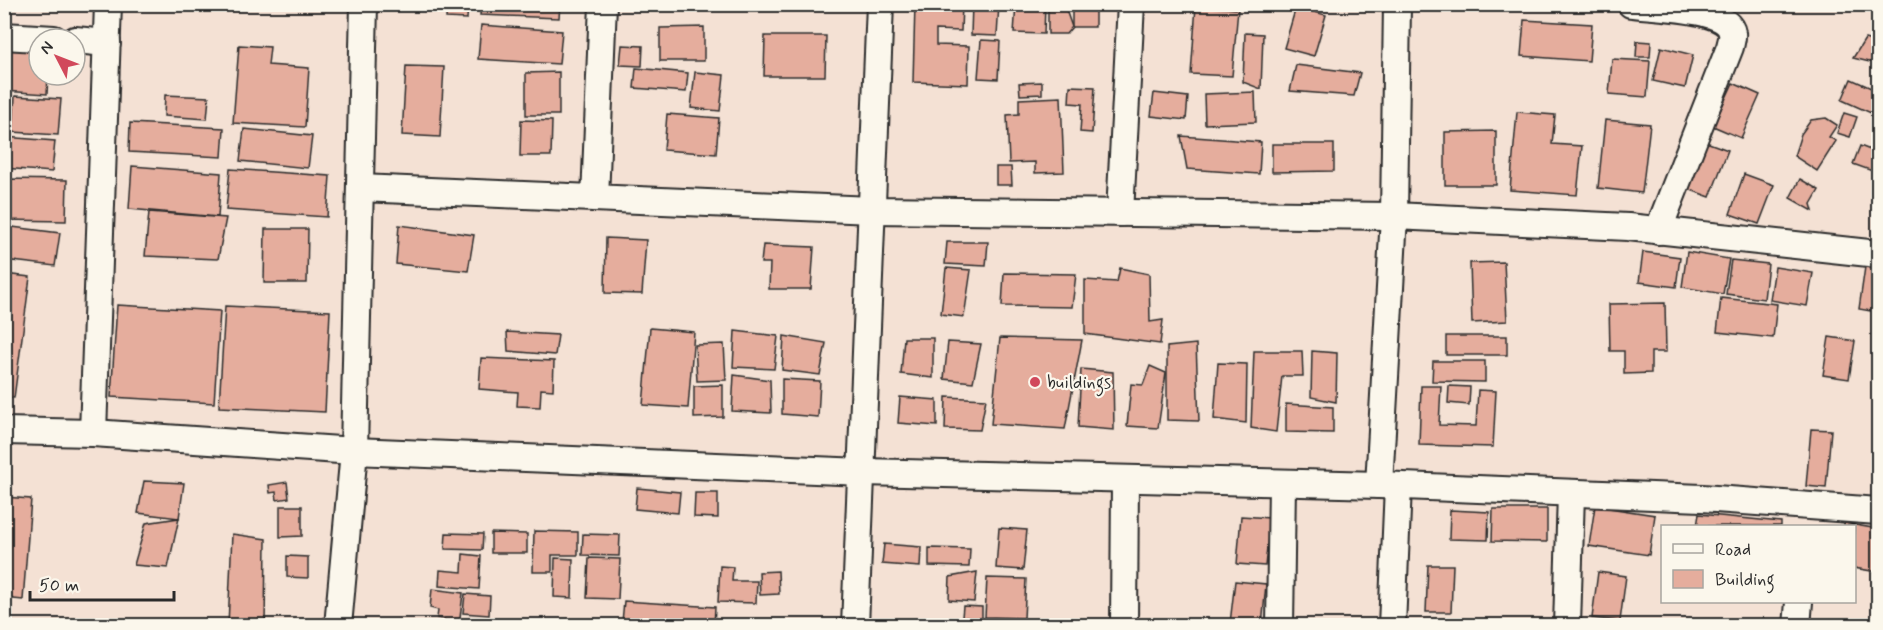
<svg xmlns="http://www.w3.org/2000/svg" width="1883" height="630" font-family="Mynerve,sans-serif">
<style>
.building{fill:#e5ad9d;stroke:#2b2b2b;stroke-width:1.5}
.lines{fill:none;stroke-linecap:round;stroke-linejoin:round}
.minor-casing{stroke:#2b2b2b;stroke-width:30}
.minor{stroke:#fbf7ec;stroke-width:26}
.poi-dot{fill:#d1495b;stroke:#fbf7ec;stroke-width:2}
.labels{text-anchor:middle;stroke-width:4.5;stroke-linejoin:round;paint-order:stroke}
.poi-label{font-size:18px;fill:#2b2b2b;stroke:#fbf7ec;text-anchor:start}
</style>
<rect width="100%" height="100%" fill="#f4e1d4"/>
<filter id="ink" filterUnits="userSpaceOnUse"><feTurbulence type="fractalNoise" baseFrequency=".0167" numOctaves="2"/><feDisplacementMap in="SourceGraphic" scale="12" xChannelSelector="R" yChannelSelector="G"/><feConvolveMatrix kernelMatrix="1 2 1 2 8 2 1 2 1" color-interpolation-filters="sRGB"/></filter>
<g filter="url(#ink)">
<!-- building -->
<g class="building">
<polygon points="447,4 468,4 467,19 446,18"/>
<polygon points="481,4 560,4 559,18 480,15"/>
<polygon points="915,4 962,4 961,31 936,30 936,45 969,46 968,84 913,82"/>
<polygon points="972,4 999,4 997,36 971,35"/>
<polygon points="1016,4 1045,4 1044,34 1014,33"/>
<rect x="1072" y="4" width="23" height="23"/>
<polygon points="1196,6 1238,9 1232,76 1191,74"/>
<polygon points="1296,7 1326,15 1314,56 1284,48"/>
<polygon points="1048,10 1066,10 1072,27 1066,34 1048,34"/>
<polygon points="1524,20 1592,24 1589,61 1521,56"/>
<polygon points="481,25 562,31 559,64 478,59"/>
<polygon points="704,27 704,61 660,61 660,28"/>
<polygon points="1245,33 1263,34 1261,89 1243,82"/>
<polygon points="765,36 826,36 825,76 764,76"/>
<polygon points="1865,39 1878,43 1878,64 1853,58"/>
<polygon points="981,40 1000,41 998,79 978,78"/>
<polygon points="1637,41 1651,42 1650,57 1636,57"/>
<polygon points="239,45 270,47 268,65 309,68 305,127 233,123"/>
<polygon points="622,45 643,46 642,66 620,65"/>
<polygon points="1661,47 1693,55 1685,88 1653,81"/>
<polygon points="4,48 39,50 39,75 48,75 47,94 4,91"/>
<polygon points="1612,59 1650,61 1647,97 1609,94"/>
<polygon points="1296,65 1360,73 1354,96 1290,91"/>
<polygon points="406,66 444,67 440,137 402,135"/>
<polygon points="636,68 688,73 686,92 634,88"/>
<polygon points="559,72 559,115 526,115 526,73"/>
<polygon points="695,72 724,75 720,111 691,108"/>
<polygon points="1851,79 1878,91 1878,96 1871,113 1842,100"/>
<polygon points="1042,82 1042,94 1020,95 1019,83"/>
<polygon points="1733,83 1760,95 1741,138 1713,126"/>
<polygon points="1070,86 1095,87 1092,133 1080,132 1082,104 1069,103"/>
<polygon points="1255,92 1256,122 1205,124 1204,94"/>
<polygon points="1154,93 1188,97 1186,120 1151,116"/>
<polygon points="165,95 209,97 207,119 164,116"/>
<polygon points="15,96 61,99 58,135 13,132"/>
<polygon points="1061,97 1064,172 1035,173 1035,162 1009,163 1007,115 1019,114 1019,99"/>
<polygon points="1517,112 1555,115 1552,144 1582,146 1577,195 1510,190"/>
<polygon points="1844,113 1857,117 1850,137 1837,133"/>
<polygon points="667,114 719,118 716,154 664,150"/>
<polygon points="1826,118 1837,125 1829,137 1836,141 1817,171 1794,156 1801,134 1811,120"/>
<polygon points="521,120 552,121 551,156 520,156"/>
<polygon points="1605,120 1650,124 1642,193 1598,188"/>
<polygon points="130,123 224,128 222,157 129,152"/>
<polygon points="244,129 312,136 308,168 240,161"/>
<polygon points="1496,131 1496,185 1445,185 1445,132"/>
<polygon points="1181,136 1261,142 1259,174 1187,169"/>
<polygon points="4,137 55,141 52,172 4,168"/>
<polygon points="1706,142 1728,150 1710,197 1688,189"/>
<polygon points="1272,144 1334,144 1334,171 1272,172"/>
<polygon points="1860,146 1878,153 1878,173 1853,164"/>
<polygon points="132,166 221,173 218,217 129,209"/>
<polygon points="996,167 1011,167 1012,185 996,185"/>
<polygon points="230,169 330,176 327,217 226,210"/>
<polygon points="1744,174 1774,185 1759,224 1730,214"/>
<polygon points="4,179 67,180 66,221 4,220"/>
<polygon points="1800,179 1819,190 1811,204 1813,211 1790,198"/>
<polygon points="149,212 226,218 218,259 145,256"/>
<polygon points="399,225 474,235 468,271 396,264"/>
<polygon points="4,226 60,233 55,266 4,260"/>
<polygon points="265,229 308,229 307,283 264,283"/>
<polygon points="606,238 646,240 642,294 605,293"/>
<polygon points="947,242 988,242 986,266 945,264"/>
<polygon points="763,245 814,247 811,289 769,289 770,263 761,263"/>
<polygon points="1643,252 1680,257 1676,287 1639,282"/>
<polygon points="1687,252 1729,259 1723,294 1682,287"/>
<polygon points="1731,260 1768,264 1764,299 1726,294"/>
<polygon points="1504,262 1507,321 1472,323 1470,263"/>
<polygon points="1775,267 1813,273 1807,306 1770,300"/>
<polygon points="1865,267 1878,269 1877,312 1859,309"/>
<polygon points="946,268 971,270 964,317 941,314"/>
<polygon points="1120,268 1149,274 1150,322 1163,320 1160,344 1085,334 1085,280 1117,282"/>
<polygon points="1004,273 1076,274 1072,307 1002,306"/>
<polygon points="4,274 30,277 14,398 4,397"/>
<polygon points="1721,298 1777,304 1773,338 1717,332"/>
<polygon points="1665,303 1666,352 1651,352 1651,373 1624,374 1624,351 1610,351 1609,304"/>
<polygon points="117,305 220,311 214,403 111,397"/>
<polygon points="225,306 330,311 325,412 219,407"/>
<polygon points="650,328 694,332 688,408 643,405"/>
<polygon points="735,331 778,336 774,369 733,367"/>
<polygon points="507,332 558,335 555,355 508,351"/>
<polygon points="784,336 826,343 820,375 782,370"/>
<rect x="1446" y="336" width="61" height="19"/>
<polygon points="1829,337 1855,341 1849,379 1823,375"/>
<polygon points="1878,337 1878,391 1874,390"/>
<polygon points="904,338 933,338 933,378 901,374"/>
<polygon points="1000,338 1082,340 1065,429 991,424"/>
<polygon points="948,342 981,344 973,382 944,379"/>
<polygon points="724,344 726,380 697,381 695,345"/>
<polygon points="1196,344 1199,421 1167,420 1167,347"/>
<polygon points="1254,351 1302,351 1303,376 1282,376 1276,432 1251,428"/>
<polygon points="1312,351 1337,353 1336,402 1311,397"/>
<polygon points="481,358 554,361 553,390 541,389 540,407 517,406 518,392 479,389"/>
<polygon points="1433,361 1485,361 1485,382 1432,381"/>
<polygon points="1218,363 1247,364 1246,423 1214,419"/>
<polygon points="1150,366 1166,373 1158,428 1127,426 1131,384 1143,385"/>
<polygon points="1081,369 1113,372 1114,430 1078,427"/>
<polygon points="734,375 770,380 771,413 732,411"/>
<polygon points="782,379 820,381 818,417 782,414"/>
<polygon points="723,385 723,417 694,418 694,386"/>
<polygon points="1421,386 1441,386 1439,425 1476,426 1478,390 1496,391 1493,447 1419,445"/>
<polygon points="1449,386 1470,387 1469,405 1448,403"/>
<polygon points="900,397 937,400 937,426 898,423"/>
<polygon points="946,397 986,399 980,430 945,429"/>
<polygon points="1286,404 1333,407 1333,433 1286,432"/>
<polygon points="1811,429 1831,430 1826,488 1806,486"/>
<polygon points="144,481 184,483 179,518 138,513"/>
<polygon points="287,482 289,498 277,500 276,492 270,493 269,485"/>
<polygon points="637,488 680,492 678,513 635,509"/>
<polygon points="695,493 718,493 718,518 694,517"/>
<polygon points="4,497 31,499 23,600 4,598"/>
<polygon points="280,506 302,506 302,536 280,537"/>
<polygon points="1595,506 1655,515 1649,555 1589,546"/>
<polygon points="1493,509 1547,509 1547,542 1492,541"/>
<polygon points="1450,510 1489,512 1488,540 1449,539"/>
<polygon points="1699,514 1781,522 1781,526 1697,526"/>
<polygon points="1241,516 1270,518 1265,566 1237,564"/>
<polygon points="179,518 168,568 134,565 146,523"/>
<polygon points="1844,523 1878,529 1878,572 1854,568 1854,526 1844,526"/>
<polygon points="999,528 1027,530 1023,570 996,568"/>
<polygon points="534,531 578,532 578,555 552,555 552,572 533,572"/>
<polygon points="446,533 483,534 482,550 445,549"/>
<polygon points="491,533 527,534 527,553 491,553"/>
<polygon points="232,534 266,539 265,626 228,626"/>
<polygon points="583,534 620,535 619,556 582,555"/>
<polygon points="884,544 921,547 920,567 882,564"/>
<polygon points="929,548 970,549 969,567 929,566"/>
<polygon points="463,554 481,556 479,589 439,586 440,570 462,572"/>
<polygon points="287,556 308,557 308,578 287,577"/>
<polygon points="555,558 573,559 572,598 554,597"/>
<polygon points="589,558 620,559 618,599 587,598"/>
<polygon points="1428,565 1453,565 1451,612 1426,612"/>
<polygon points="720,566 733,567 732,581 757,581 756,603 718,602"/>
<polygon points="778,571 779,594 760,595 759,572"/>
<polygon points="977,572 974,602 949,600 950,577"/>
<polygon points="1598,572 1626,576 1620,621 1592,618"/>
<polygon points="987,578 1026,579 1024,618 985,617"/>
<polygon points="1235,581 1266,584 1262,626 1230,623"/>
<polygon points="432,589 463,593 459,626 443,626 444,619 437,618 438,610 430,608"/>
<polygon points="465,594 490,596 489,615 463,613"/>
<polygon points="624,601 715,607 714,626 622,622"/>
<polygon points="963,606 982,607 982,619 962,617"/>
</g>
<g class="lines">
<!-- minor casing -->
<g class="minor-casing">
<g id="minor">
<path d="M1631 4C1652 7 1728 7 1732 33 1733 37 1731 42 1730 47L1658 231"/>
<polyline points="4,36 54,39"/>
<polyline points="75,40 107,43"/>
<polyline points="360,188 872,210 1394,216 1628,227 1878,254"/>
<polyline points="595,198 603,4"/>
<polyline points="1120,213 1131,4"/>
<polyline points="4,431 93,433 354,451 863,472 1379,485 1702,498 1878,511"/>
<polyline points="93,433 108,4"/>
<polyline points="1379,485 1394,216 1397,4"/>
<polyline points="338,626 354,451 364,4"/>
<polyline points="855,626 880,4"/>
<polyline points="1124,626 1125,479"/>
<polyline points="1280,626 1282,483"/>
<polyline points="1392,626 1398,486"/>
<polyline points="1567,626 1571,493"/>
<polyline points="1797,626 1799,602"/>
</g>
</g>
<!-- minor -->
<use href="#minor" class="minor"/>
</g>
</g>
<!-- markers -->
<circle class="poi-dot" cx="1035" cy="382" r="6"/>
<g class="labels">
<!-- poi labels -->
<g class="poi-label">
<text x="1047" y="388">buildings</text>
</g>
</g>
<!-- margin -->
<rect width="1883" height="630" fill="none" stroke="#fbf7ec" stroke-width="24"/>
<rect x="12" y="12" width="1859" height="606" fill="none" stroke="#2b2b2b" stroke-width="2" filter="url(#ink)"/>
<!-- legend -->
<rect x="1661" y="525" width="195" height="78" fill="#fbf7ec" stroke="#a8a59f" stroke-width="1.5"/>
<rect x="1673" y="544" width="30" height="9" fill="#fbf7ec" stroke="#a8a59f" stroke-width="1.5"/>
<text x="1715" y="555" font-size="18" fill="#2b2b2b">Road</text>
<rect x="1673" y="570" width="30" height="18" fill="#e5ad9d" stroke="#a8a59f" stroke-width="1.5"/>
<text x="1715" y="585" font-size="18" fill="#2b2b2b">Building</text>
<!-- north arrow -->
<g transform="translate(57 57) rotate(312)"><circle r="28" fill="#fbf7ec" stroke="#a8a59f" stroke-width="1.5"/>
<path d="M0-4.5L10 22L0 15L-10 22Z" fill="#d1495b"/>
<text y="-9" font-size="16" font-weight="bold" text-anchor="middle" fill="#2b2b2b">N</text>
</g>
<!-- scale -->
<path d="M30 591v9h144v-9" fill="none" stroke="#2b2b2b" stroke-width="3"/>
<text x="39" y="591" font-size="18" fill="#2b2b2b" stroke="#fbf7ec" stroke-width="4.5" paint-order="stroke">50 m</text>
</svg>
